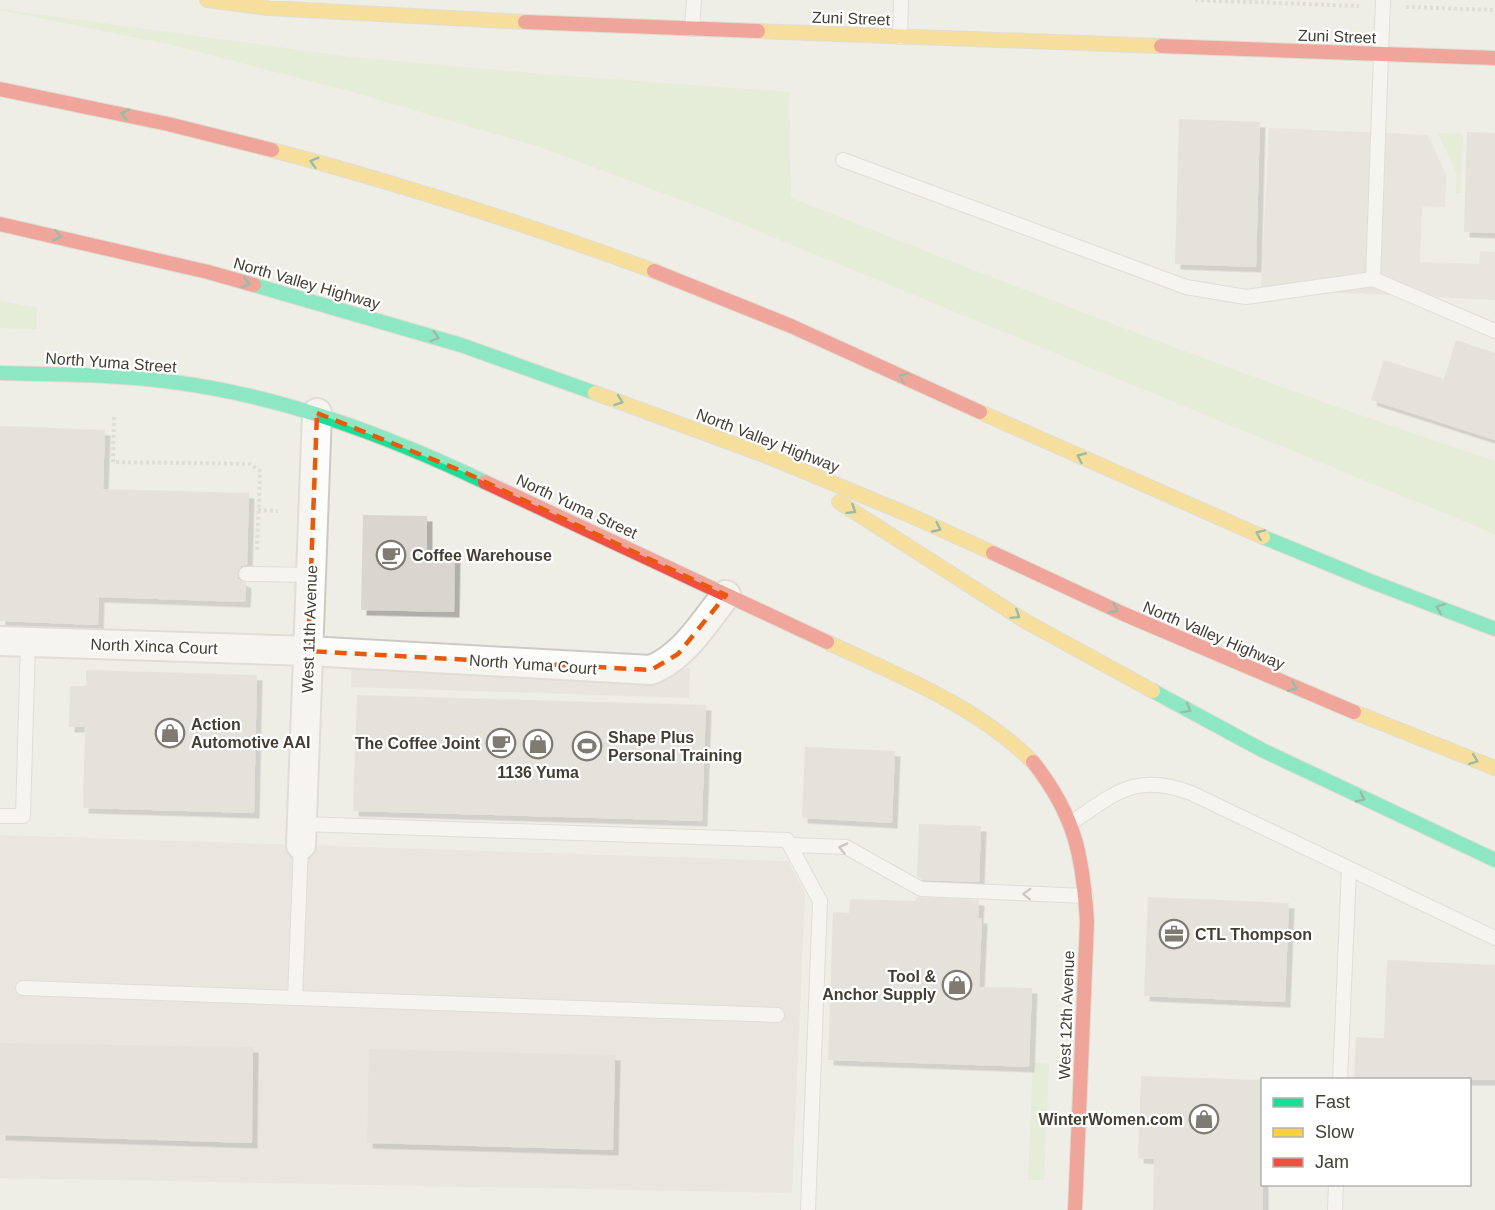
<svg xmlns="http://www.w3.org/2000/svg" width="1495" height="1210" font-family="Helvetica,sans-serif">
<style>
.industrial{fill:#e1ded7}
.green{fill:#d9eac5}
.parking{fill:#dddcd6}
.building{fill:#d8d6cf;filter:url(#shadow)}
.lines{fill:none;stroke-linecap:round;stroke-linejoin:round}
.lane-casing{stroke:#cccac4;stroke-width:16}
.street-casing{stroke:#cccac4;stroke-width:32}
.fast-casing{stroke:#cecbbd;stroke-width:16}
.slow-casing{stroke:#cecbbd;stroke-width:16}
.jam-casing{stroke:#cecbbd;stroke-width:16}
.path{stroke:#cdcbc6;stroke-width:4;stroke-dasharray:3 3;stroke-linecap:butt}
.lane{stroke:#fcfcfb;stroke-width:14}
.street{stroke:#fcfcfb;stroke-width:28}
.fast{stroke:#16e098;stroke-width:14}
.slow{stroke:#ffcf43;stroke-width:14}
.jam{stroke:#f24e42;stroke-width:14}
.oneway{stroke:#327f5b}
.oneway2{stroke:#a09d97}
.marked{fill:none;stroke:#e8590c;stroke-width:4.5;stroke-dasharray:12 8;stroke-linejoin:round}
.labels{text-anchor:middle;stroke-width:4.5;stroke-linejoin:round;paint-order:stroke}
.street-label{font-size:16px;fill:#443e33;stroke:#fff}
.poi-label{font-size:16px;font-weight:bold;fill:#443e33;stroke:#fff;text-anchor:start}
</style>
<defs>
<filter id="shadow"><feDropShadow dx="5.5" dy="5.5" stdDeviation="0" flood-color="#0004"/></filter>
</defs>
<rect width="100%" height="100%" fill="#eeede6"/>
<!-- industrial -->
<polygon class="industrial" points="0,835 788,861 805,893 792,1193 0,1178"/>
<!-- green -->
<g class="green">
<path d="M0 9 350 57 554 75 789 92 791 198C1024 290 1257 383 1495 461V534L705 209 540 147 346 90 168 44 0 10Z"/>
<polygon points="1438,133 1463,134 1461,193 1456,193 1457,174"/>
<polygon points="0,301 37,308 37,329 0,328"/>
<polygon points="1033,1063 1049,1064 1044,1180 1028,1180"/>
</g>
<!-- parking -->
<g class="parking">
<polygon points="1269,128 1428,135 1446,175 1445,207 1422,206 1420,262 1479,264 1480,251 1495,252 1495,300 1261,289"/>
<polygon points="352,657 690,668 689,698 351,687"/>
</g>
<!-- building -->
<g class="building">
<polygon points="1179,119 1260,122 1256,267 1175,264"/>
<polygon points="1467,132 1495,133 1495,233 1464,232"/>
<polygon points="1456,340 1495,353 1495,440 1371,400 1384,360 1444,379"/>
<polygon points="0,426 105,430 103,489 249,493 247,565 241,566 237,573 238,579 246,583 245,602 99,597 98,625 0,621"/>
<polygon points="363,515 427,516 427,550 455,551 454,612 361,610"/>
<polygon points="86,670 257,675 254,813 83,808 85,727 69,727 70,686 86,686"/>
<polygon points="357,695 706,705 702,821 353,811"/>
<polygon points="805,747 895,751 892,823 802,818"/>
<polygon points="919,824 981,826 979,882 924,880 917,876"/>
<polygon points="916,897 979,900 978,918 982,918 979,987 1032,988 1029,1067 828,1060 833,912 849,913 850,899 916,901"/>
<polygon points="1148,897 1289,903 1285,1002 1144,996"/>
<polygon points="1387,960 1495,965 1495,1080 1354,1080 1356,1037 1384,1038"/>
<polygon points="0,1043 253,1047 252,1143 0,1135"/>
<polygon points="369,1049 615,1055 613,1150 367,1143"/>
<polygon points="1141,1076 1263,1080 1263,1210 1153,1210 1154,1159 1138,1158"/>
</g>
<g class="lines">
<!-- lane casing -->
<g class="lane-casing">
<g id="lane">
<polyline points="692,29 694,0"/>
<polyline points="900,37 901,0"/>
<polyline points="843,160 1186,287 1246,297 1373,279 1495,331"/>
<polyline points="1373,279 1383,0"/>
<polyline points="246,574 311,575"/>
<polyline points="0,816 23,816 28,642"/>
<path d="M1071 823C1115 793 1136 772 1191 793L1495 938"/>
<polyline points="301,824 787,840 820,901 808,1210"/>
<polyline points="301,845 295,998 777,1015"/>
<polyline points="791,845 846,847 921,889 1086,896"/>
<polyline points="23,988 295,998"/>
<polyline points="1340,1080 1349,869"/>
<polyline points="1335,1210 1336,1184"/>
</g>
</g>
<!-- street casing -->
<g class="street-casing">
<g id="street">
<path d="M0 641 308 651 651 670C684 657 704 622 726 595"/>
<polyline points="301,845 317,413"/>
</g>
</g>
<!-- fast casing -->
<g class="fast-casing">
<g id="fast">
<polyline points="254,285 461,345 595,393"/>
<path d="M0 373C58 375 116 374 173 382 282 396 386 435 485 482"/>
<polyline points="1263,537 1370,581 1495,629"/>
<polyline points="1153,691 1262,750 1495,860"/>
</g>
</g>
<!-- slow casing -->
<g class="slow-casing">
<g id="slow">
<polyline points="207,0 268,8 525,22"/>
<polyline points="758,31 1161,46"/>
<path d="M272 150C402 184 528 225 654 271"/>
<polyline points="595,393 767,456 907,514 993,553"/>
<polyline points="980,412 1263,537"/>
<polyline points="839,502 1025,621 1153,691"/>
<path d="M827 642C899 676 976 705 1033 762"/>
<polyline points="1354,712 1495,768"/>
</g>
</g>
<!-- jam casing -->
<g class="jam-casing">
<g id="jam">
<polyline points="525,22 758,31"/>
<polyline points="1161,46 1495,58"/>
<polyline points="0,89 168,124 272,150"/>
<polyline points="0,224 208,272 254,285"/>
<polyline points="654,271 791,326 980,412"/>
<polyline points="485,482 827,642"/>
<polyline points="993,553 1126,615 1354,712"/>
<path d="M1033 762C1075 815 1083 856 1087 922L1075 1210"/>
</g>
</g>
<!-- path -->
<g class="path">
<polyline points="1195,0 1359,6"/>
<polyline points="1406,7 1495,10"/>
<polyline points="114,417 113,462 250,464 260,471 257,550"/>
<polyline points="258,510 278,511"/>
</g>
<!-- lane -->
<use href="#lane" class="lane"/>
<!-- street -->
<use href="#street" class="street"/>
<!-- fast -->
<use href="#fast" class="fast"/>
<!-- slow -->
<use href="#slow" class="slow"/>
<!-- jam -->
<use href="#jam" class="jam"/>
</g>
<!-- one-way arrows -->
<defs><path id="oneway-chevron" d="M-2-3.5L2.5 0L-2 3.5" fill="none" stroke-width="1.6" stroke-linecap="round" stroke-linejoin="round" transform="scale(1.5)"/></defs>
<g class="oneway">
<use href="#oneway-chevron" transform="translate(125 114) rotate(-167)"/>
<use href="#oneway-chevron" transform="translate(314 162) rotate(-164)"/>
<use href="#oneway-chevron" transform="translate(57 236) rotate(13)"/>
<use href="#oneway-chevron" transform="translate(246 283) rotate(15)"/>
<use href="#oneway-chevron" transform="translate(435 337) rotate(17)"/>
<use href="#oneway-chevron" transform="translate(903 377) rotate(-156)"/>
<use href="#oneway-chevron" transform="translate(619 401) rotate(20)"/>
<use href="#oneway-chevron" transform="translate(1081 457) rotate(-156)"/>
<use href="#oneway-chevron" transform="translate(852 510) rotate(32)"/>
<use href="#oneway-chevron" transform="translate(937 528) rotate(25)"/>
<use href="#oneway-chevron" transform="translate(1260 534) rotate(-157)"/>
<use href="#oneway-chevron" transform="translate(1440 608) rotate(-159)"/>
<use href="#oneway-chevron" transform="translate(1114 609) rotate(25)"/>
<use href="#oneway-chevron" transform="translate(1016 615) rotate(32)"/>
<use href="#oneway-chevron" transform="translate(1293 687) rotate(23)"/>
<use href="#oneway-chevron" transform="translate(1187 709) rotate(29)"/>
<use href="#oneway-chevron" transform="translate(1474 760) rotate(21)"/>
<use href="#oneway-chevron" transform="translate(1361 798) rotate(26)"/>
</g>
<g class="oneway2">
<use href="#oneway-chevron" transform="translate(843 848) rotate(-167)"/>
<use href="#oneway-chevron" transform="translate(1027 894) rotate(-178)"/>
</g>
<!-- marked area -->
<path d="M0 0H1495V1210H0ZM317 413 464 472 726 595 678 654 651 670 308 651Z" fill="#eeede6" fill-opacity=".55" fill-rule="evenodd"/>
<path class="marked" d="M317 413 464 472 726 595 678 654 651 670 308 651Z"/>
<!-- icons -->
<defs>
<g id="cafe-ring" transform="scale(1.5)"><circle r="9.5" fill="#fff" stroke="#807b72" stroke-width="1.5"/><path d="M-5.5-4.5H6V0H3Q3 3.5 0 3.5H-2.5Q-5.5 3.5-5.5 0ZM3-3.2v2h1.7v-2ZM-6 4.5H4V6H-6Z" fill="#807b72"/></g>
<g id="shop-ring" transform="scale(1.5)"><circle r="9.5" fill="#fff" stroke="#807b72" stroke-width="1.5"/><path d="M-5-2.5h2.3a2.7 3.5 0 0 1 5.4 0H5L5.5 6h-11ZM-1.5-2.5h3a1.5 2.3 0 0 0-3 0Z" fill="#807b72"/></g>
<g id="stadium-ring" transform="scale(1.5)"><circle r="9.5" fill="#fff" stroke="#807b72" stroke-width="1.5"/><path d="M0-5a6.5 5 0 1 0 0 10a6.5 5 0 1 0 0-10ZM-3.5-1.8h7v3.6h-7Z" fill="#807b72"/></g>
<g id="office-ring" transform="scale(1.5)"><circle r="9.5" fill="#fff" stroke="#807b72" stroke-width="1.5"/><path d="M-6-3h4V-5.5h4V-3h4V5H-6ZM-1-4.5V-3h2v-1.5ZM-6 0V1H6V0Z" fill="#807b72"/></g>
</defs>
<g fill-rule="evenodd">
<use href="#cafe-ring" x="391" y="555"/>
<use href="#shop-ring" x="170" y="733"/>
<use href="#cafe-ring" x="501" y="743"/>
<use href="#shop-ring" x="538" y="744"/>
<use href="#stadium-ring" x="587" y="746"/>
<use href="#office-ring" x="1174" y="934"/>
<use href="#shop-ring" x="957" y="985"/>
<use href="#shop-ring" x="1204" y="1119"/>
</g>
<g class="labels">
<!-- street labels -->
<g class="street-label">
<text transform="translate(851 18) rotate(2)" y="6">Zuni Street</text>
<text transform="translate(1337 36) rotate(2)" y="6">Zuni Street</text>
<text transform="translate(307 283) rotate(16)" y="6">North Valley Highway</text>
<text transform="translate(111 362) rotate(4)" y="6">North Yuma Street</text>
<text transform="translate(768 440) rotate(21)" y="6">North Valley Highway</text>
<text transform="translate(577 506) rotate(25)" y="6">North Yuma Street</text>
<text transform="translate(309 629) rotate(-88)" y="6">West 11th Avenue</text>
<text transform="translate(1214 635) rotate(23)" y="6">North Valley Highway</text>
<text transform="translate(154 646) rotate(2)" y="6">North Xinca Court</text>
<text transform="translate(533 664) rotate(4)" y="6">North Yuma Court</text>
<text transform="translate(1066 1015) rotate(-88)" y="6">West 12th Avenue</text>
</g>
<!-- poi labels -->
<g class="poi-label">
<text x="412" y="561">Coffee Warehouse</text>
<text x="191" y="730">Action<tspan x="191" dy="18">Automotive AAI</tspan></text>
<text x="608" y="743">Shape Plus<tspan x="608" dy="18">Personal Training</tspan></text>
<text x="480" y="749" text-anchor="end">The Coffee Joint</text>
<text x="538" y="778" text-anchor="middle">1136 Yuma</text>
<text x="1195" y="940">CTL Thompson</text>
<text x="936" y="982" text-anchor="end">Tool &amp;<tspan x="936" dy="18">Anchor Supply</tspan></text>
<text x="1183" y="1125" text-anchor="end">WinterWomen.com</text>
</g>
</g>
<!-- legend -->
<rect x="1261" y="1078" width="210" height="108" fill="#ffffff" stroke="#b4b2ad" stroke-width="1.5"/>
<rect x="1273" y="1098" width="30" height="9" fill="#16e098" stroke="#b4b2ad" stroke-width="1.5"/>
<text x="1315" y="1108" font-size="18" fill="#443e33">Fast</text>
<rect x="1273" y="1128" width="30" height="9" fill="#ffcf43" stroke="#b4b2ad" stroke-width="1.5"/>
<text x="1315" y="1138" font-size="18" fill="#443e33">Slow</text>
<rect x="1273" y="1158" width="30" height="9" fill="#f24e42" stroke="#b4b2ad" stroke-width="1.5"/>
<text x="1315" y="1168" font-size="18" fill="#443e33">Jam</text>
</svg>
